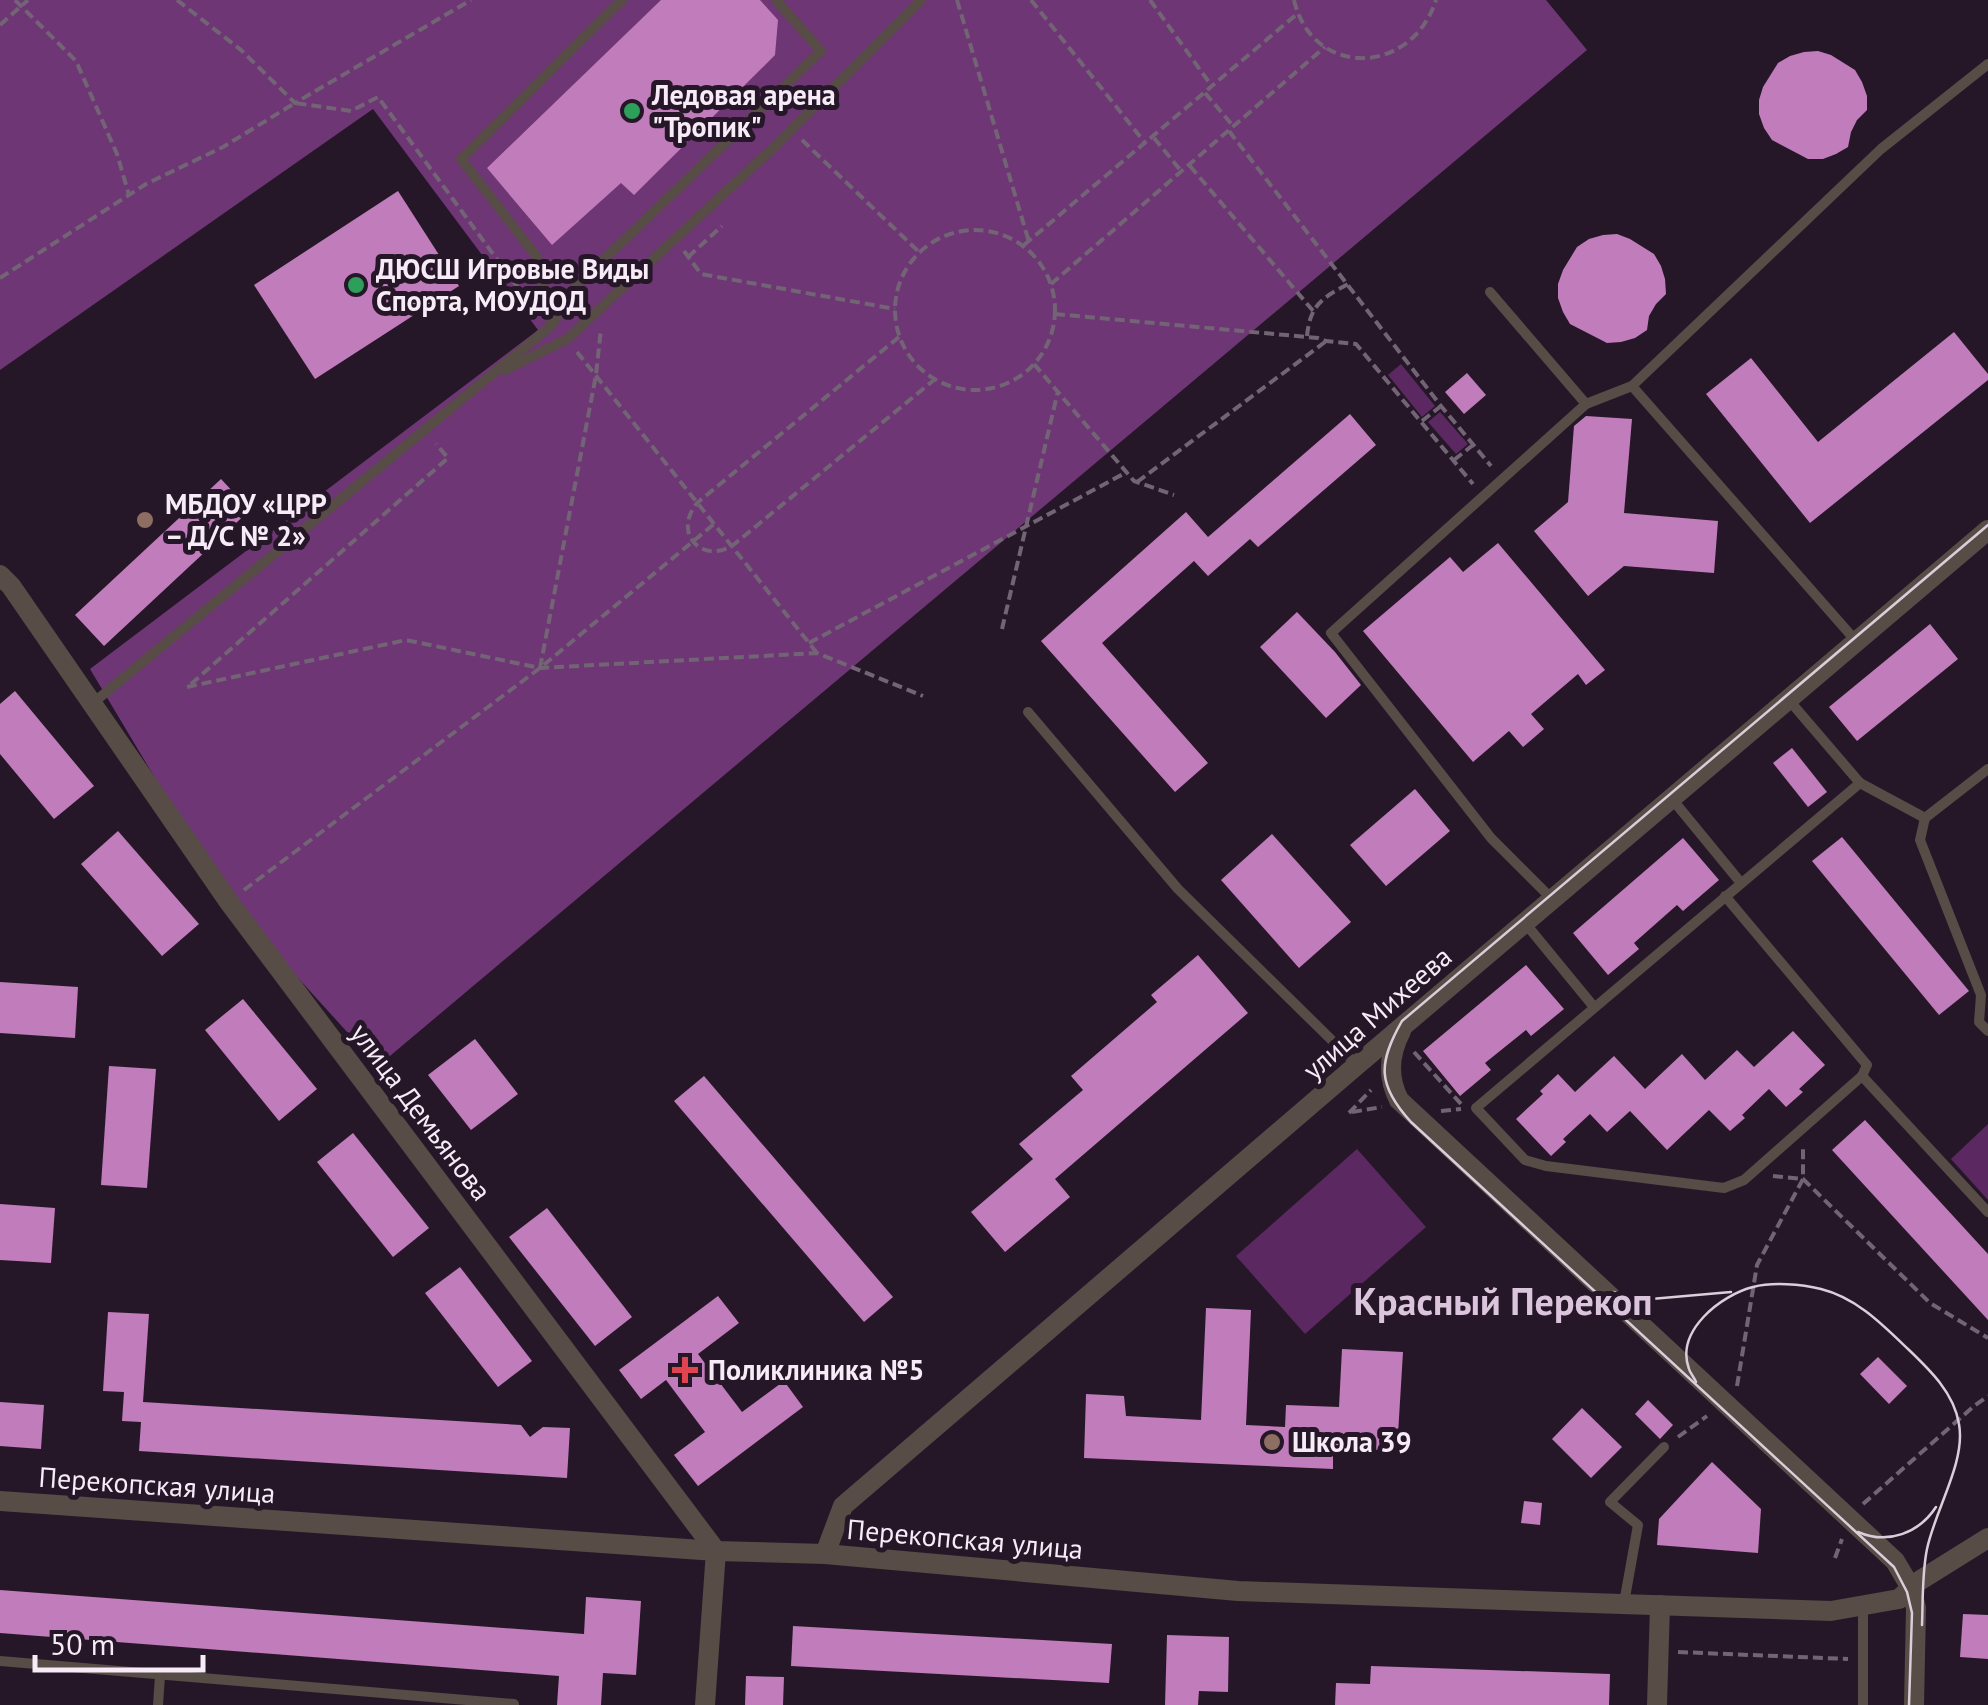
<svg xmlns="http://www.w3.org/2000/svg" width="1988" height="1705" font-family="'PT Sans',sans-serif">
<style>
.green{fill:#5b2861}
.forest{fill:#6e3675}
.building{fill:#c07cbb}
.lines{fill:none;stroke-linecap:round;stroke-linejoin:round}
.path{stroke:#726474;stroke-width:4;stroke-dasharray:10 5;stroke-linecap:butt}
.service{stroke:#574c46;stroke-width:10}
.minor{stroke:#574c46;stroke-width:20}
.tram{stroke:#d9ceda;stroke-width:2.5}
.leisure-dot{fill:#2e9e5b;stroke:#261728;stroke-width:4}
.education-dot{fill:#8d6e63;stroke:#261728;stroke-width:4}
.health-dot{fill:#e0444e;stroke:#261728;stroke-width:4}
.labels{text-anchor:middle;stroke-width:10;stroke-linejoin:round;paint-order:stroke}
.poi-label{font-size:28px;font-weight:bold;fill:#f6ebf7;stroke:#261728;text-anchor:start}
.street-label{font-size:28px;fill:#f6ebf7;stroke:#261728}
.district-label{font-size:38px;font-weight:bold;fill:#dbc5dd;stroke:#261728}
</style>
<rect width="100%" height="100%" fill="#261728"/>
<!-- green -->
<g class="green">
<polygon points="1401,364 1435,406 1422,417 1388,375"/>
<polygon points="1440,412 1468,444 1456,454 1428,422"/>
<polygon points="1988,1124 1988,1200 1951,1159"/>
<polygon points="1357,1149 1426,1227 1305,1334 1236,1256"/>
</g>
<!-- forest -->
<polygon class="forest" points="0,0 1546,0 1587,50 378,1066 229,902 90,669 538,330 373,109 0,370"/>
<!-- building -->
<g class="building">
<polygon points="661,0 760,0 778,20 775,55 634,195 621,183 552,245 487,168"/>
<polygon points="1818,51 1831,55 1855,70 1862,82 1867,96 1867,110 1857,120 1851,132 1848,147 1836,154 1823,159 1808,159 1772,140 1764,128 1759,114 1759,100 1763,87 1778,63 1790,56 1804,52"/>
<polygon points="398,191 459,286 315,379 254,285"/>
<polygon points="1617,234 1630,239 1654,254 1661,266 1665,279 1666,294 1656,304 1649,316 1647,330 1635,338 1621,342 1607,343 1570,324 1563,312 1558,298 1558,284 1563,270 1577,247 1589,239 1603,235"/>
<polygon points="1954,332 1988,374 1988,380 1810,523 1706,394 1751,358 1818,442"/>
<polygon points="1467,373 1486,395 1464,414 1445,392"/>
<polygon points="1350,414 1376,445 1258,547 1250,539 1208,576 1194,561 1102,643 1208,763 1175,792 1041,641 1186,512 1208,537"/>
<polygon points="1586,416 1632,419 1624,513 1718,521 1714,573 1624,566 1588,596 1534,531 1568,502 1574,426"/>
<polygon points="221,479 250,510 104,646 75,615"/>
<polygon points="1498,543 1605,670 1586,685 1578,674 1531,714 1544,729 1523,747 1509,731 1473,762 1363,631 1450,557 1463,572"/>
<polygon points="1297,612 1335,652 1361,685 1326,718 1260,647"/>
<polygon points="1930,624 1958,659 1857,741 1829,707"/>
<polygon points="15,691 94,786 54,819 0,754 0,704"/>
<polygon points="1792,748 1827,792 1808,807 1773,763"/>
<polygon points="1415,789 1450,831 1386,886 1350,845"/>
<polygon points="118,831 199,924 162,956 81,864"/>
<polygon points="1272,834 1351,922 1299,968 1221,880"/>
<polygon points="1842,837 1969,991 1939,1015 1812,861"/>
<polygon points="1683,838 1719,880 1683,911 1677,905 1634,943 1639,949 1608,975 1573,933"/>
<polygon points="1198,955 1248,1013 1055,1179 1070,1197 1005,1252 971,1212 1033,1159 1019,1144 1083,1090 1071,1076 1157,1002 1151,995"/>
<polygon points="1526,965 1564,1009 1531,1036 1526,1030 1485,1063 1491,1070 1460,1096 1423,1051"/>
<polygon points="0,982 78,987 75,1038 0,1033"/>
<polygon points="243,999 317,1089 279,1121 205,1030"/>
<polygon points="1793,1031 1825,1065 1799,1089 1803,1092 1786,1107 1769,1089 1742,1115 1745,1118 1730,1131 1709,1110 1667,1150 1630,1111 1607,1132 1590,1114 1563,1139 1566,1142 1551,1156 1516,1119 1543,1094 1540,1091 1558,1074 1575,1092 1614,1056 1645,1089 1682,1054 1705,1080 1737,1050 1754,1067"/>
<polygon points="475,1039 518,1094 471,1130 428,1075"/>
<polygon points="109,1066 156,1069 147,1188 101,1185"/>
<polygon points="704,1076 893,1297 864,1322 674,1101"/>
<polygon points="1865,1120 1988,1254 1988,1320 1832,1150"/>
<polygon points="353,1133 429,1228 393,1257 317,1162"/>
<polygon points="0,1204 55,1208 51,1263 0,1260"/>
<polygon points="547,1208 632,1317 595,1346 509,1237"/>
<polygon points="460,1267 532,1361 498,1387 425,1293"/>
<polygon points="718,1296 739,1323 698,1354 742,1412 784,1381 803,1407 698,1486 674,1455 705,1432 666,1380 641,1399 619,1370"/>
<polygon points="1206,1308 1251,1310 1246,1425 1285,1427 1286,1405 1339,1407 1342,1349 1403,1352 1397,1451 1333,1448 1333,1469 1084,1458 1086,1394 1124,1396 1126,1416 1201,1420"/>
<polygon points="108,1312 149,1314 143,1402 521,1425 530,1437 543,1427 570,1428 567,1478 139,1451 141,1422 122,1421 124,1392 103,1391"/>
<polygon points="1878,1357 1907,1386 1889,1404 1860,1374"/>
<polygon points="1648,1400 1673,1425 1660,1439 1635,1414"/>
<polygon points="0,1402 44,1405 41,1449 0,1446"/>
<polygon points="1582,1408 1622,1447 1591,1478 1552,1439"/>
<polygon points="1712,1462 1761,1509 1758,1553 1657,1545 1659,1519"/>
<polygon points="1524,1501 1542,1503 1540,1525 1521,1523"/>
<polygon points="0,1590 584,1634 586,1597 641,1601 636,1675 603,1673 601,1705 557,1705 559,1676 0,1633"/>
<polygon points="1963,1614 1988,1615 1988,1659 1960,1657"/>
<polygon points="793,1626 1112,1644 1109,1683 791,1666"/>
<polygon points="1167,1635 1229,1637 1228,1692 1199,1691 1198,1705 1165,1705"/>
<polygon points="1371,1666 1610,1674 1609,1705 1335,1705 1336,1683 1370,1684"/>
<polygon points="746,1676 784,1677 783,1705 745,1705"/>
</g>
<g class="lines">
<!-- path -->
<g class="path">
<polyline points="15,0 76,61 117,154 129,195"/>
<polyline points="177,0 241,50 295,103 471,0"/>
<polyline points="957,0 1029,242"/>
<polyline points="1031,0 1146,144"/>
<polyline points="1150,0 1211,85"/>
<path d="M1294 0C1312 78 1411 77 1436 0"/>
<polyline points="0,25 28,0"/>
<polyline points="1205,93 1234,127"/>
<polyline points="1229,131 1441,406 1491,466"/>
<polyline points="1154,138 1182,172"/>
<polyline points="802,140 918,251"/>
<polyline points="1190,166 1314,312"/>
<circle cx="975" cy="310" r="80"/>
<polyline points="1024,245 1297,14"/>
<polyline points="684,251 701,274 895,309"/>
<polyline points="688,257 722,226"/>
<polyline points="0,278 146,184 223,147 295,103 351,111 378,97 529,303"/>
<polyline points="1051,284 1325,47"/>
<polyline points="1055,314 1318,338 1326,341 1356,344 1473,484"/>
<path d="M1307 336C1310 305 1322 298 1348 284"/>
<path d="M899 337 697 503C673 532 700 564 732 546L934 380"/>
<polyline points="577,352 817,653"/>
<polyline points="1034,364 1134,481 1174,495"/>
<polyline points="1422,421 1441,406"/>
<polyline points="1454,460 1473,445"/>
<polyline points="1137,482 1325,342"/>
<polyline points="1002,629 1058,391"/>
<polyline points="809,643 1127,472"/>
<polyline points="540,668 596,375 601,329"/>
<polyline points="191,684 448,458 436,444"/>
<polyline points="187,687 406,640 540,668 817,653 923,696"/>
<polyline points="244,890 540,668 714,524"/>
<polyline points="1414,1052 1461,1104"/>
<polyline points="1441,1111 1461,1109"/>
<polyline points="1352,1112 1382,1107"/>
<polyline points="1349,1113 1371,1090"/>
<polyline points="1773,1176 1803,1179 1930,1303 1988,1338"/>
<polyline points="1737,1386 1757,1265 1803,1179 1803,1148"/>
<polyline points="1678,1437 1707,1416"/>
<polyline points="1863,1504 1974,1406 1988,1396"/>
<polyline points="1835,1558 1842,1539"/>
<polyline points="1678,1652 1848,1659"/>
</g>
<!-- service -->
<g class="service">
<polyline points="1490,292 1586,404"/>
<polyline points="553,324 571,291 821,51 776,0"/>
<polyline points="505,370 567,339 773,148 921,0"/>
<polyline points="1856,641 1632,386 1881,149 1988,64"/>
<polyline points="93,703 552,325 537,257 461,159 622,0"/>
<polyline points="1028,712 1178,889 1357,1065"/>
<polyline points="1860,783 1925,818 1988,769"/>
<polyline points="1672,799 1741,883"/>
<polyline points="1925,818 1920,840 1981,995 1979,1022 1988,1031"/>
<polyline points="1725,896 1867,1065 1862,1076 1744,1180 1724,1188 1546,1166 1525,1160 1476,1108 1860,783 1788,699"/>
<polyline points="1552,899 1491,838 1331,633 1586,404 1632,386"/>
<polyline points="1525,923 1594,1007"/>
<polyline points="1862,1076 1988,1212"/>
<polyline points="1624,1603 1638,1525 1610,1502 1664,1447"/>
<polyline points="1863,1606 1863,1705"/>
<polyline points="0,1661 514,1704"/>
<polyline points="158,1705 160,1676"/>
</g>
<!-- minor -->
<g class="minor">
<polyline points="0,575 11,586 229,902 716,1551 705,1705"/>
<path d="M1401 1031C1389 1054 1387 1077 1399 1100L1895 1561 1911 1588 1916 1608 1914 1705"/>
<polyline points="0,1501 716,1551 825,1554 1238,1591 1831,1611 1899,1599 1919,1581 1988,1538"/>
<polyline points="825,1554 843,1506 1357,1065 1988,530"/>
<polyline points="1657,1705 1660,1605"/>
</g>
<!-- tram -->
<g class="tram">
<polyline points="1613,1292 1651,1299 1731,1292"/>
<path d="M1696 1382C1694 1377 1690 1373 1689 1369 1675 1331 1721 1295 1753 1287 1772 1282 1801 1284 1821 1289 1857 1298 1883 1325 1908 1349 1930 1370 1954 1393 1959 1424 1966 1462 1935 1510 1927 1549 1922 1573 1923 1600 1922 1625"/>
<path d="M1858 1532C1888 1545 1919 1533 1936 1507"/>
<path d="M1909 1705 1912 1613 1907 1592 1894 1567 1411 1122C1377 1085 1378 1063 1402 1021L1988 525"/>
</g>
</g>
<!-- markers -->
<g class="leisure-dot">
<circle cx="632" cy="111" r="10"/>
<circle cx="356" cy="285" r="10"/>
</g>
<g class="education-dot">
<circle cx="145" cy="520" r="10"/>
<circle cx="1272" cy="1442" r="10"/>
</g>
<path class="health-dot" d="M680 1355h10v10h10v10h-10v10h-10v-10h-10v-10h10z"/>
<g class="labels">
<!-- poi labels -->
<g class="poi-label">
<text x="652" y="105">Ледовая арена<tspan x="652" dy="32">"Тропик"</tspan></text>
<text x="376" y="279">ДЮСШ Игровые Виды<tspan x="376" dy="32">Спорта, МОУДОД</tspan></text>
<text x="165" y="514">МБДОУ «ЦРР<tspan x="165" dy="32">– Д/С № 2»</tspan></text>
<text x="708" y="1380">Поликлиника №5</text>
<text x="1292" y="1452">Школа 39</text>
</g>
<!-- street labels -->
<g class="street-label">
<text transform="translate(1377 1013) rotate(-41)" y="10">улица Михеева</text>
<text transform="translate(421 1112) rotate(53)" y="10">улица Демьянова</text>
<text transform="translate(157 1485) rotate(4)" y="10">Перекопская улица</text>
<text transform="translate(965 1539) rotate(5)" y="10">Перекопская улица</text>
</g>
<!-- district labels -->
<g class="district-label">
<text x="1503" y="1315">Красный Перекоп</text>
</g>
</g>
<!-- scale -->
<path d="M35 1655v15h168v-15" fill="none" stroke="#f6ebf7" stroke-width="5"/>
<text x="50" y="1655" font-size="30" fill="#f6ebf7" stroke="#261728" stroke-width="8" paint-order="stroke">50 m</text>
</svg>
